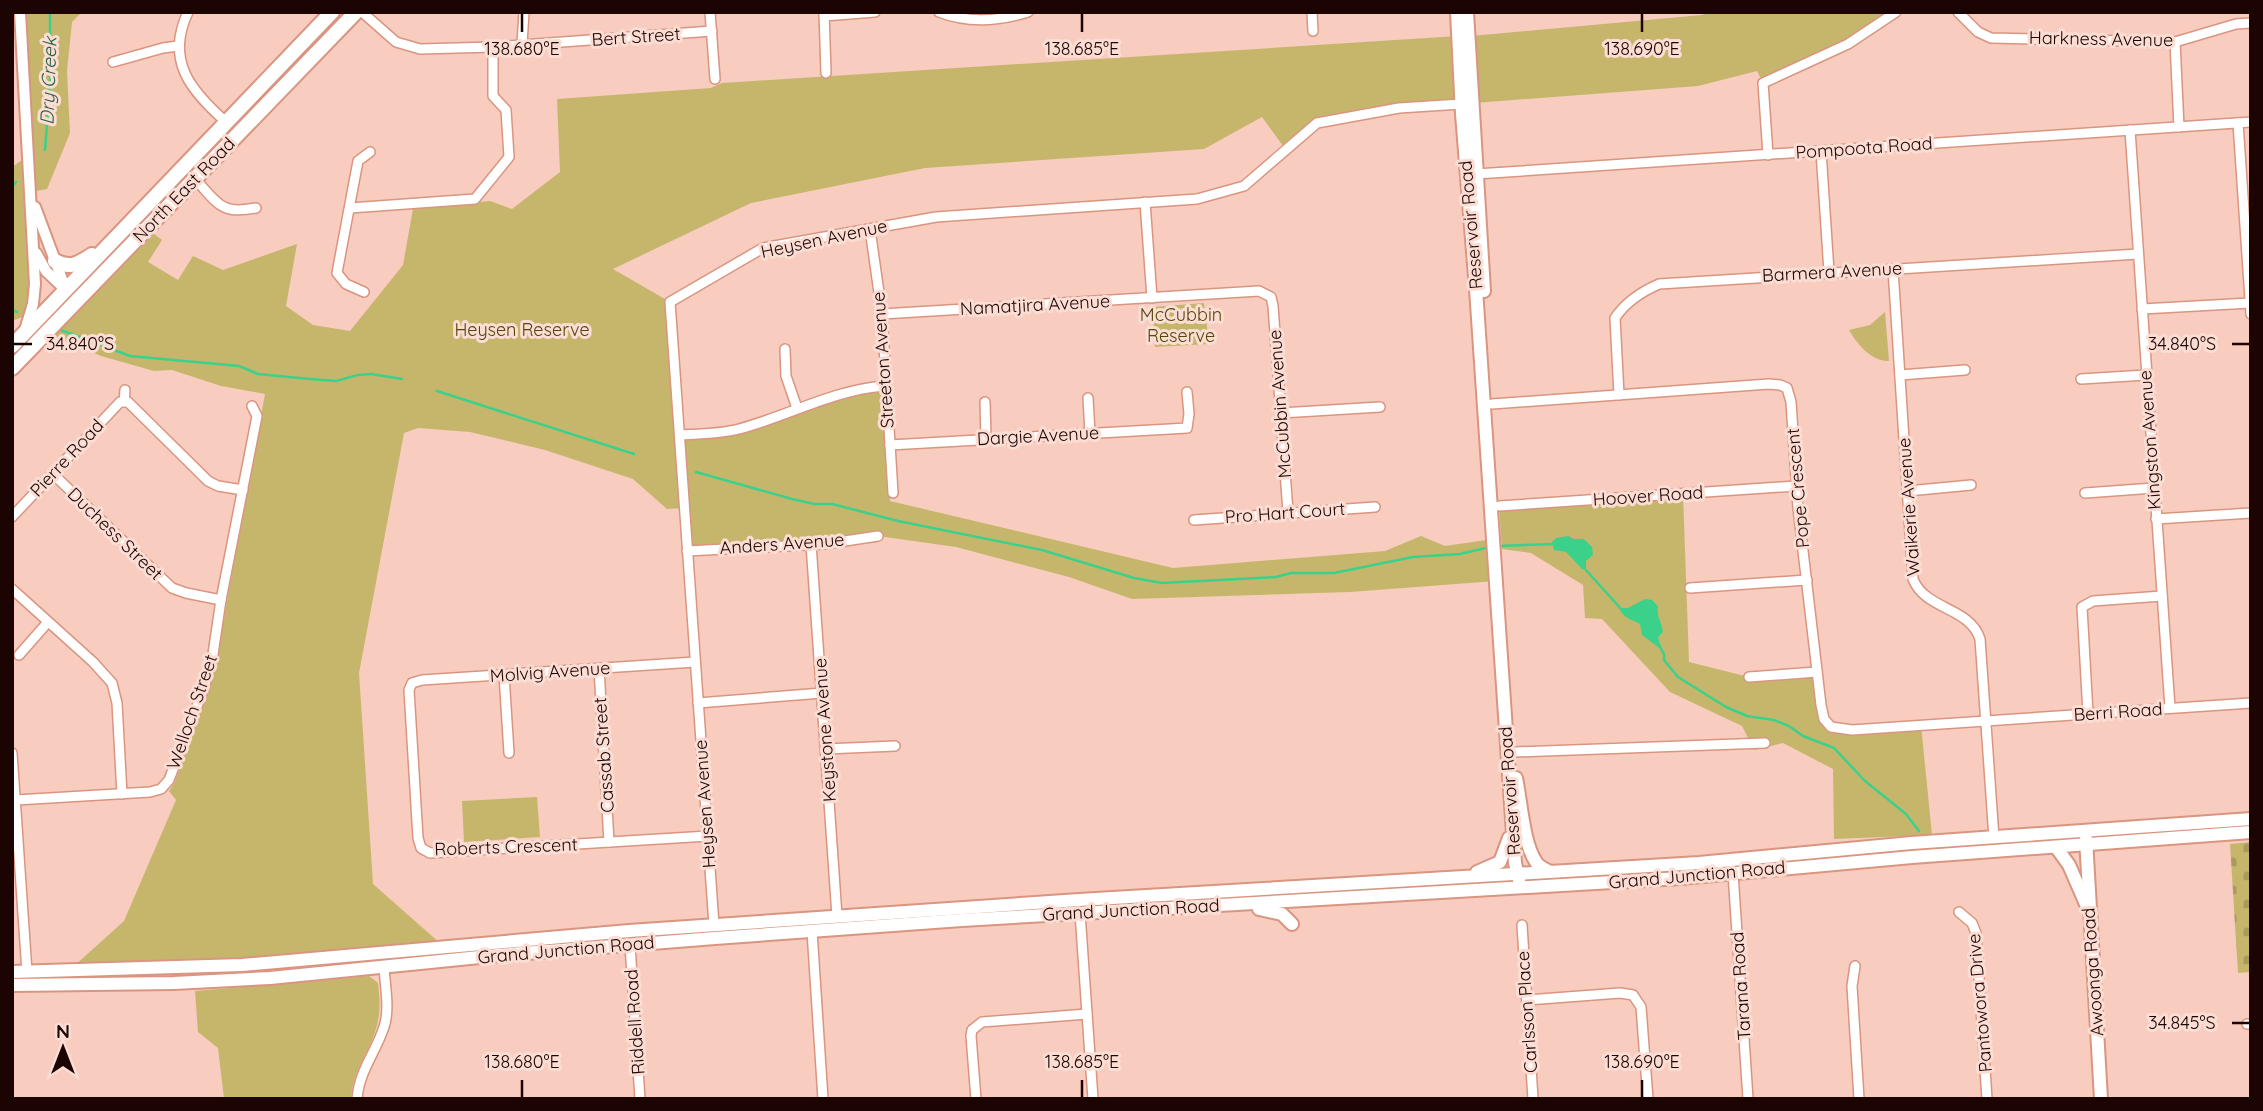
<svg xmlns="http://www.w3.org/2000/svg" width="2263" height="1111" font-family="Quicksand,sans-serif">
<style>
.green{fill:#c6b66c}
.cemetery{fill:url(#cemetery-stones)}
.water{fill:#3cd18b}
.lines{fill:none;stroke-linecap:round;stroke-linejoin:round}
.stream{stroke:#3cd18b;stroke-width:2.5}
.minor-casing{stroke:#da9580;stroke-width:12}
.tertiary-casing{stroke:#da9580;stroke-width:14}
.secondary-casing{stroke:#da9580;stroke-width:16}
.trunk-casing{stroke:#da9580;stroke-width:18}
.minor{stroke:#fff;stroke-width:9}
.tertiary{stroke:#fff;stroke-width:10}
.secondary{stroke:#fff;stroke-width:12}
.trunk{stroke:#fff;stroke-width:14}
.ticks{fill:none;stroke:#1b0401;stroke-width:2.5}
.labels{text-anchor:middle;stroke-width:6;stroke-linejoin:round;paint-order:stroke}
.street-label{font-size:18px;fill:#1b0401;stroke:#fbddd4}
.park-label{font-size:18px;fill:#52470b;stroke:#fbddd4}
.water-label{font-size:19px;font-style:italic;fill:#296043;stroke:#fbddd4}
.ticks-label{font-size:18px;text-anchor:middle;fill:#1b0401;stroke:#fbddd4;stroke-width:6;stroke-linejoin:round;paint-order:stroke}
</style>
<defs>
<pattern id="cemetery-stones" width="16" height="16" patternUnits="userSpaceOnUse" patternTransform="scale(1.75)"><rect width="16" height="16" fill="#c6b66c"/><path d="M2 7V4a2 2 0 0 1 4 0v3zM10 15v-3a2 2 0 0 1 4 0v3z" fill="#aa9b5c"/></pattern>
</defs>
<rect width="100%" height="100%" fill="#f8ccbf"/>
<!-- green -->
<g class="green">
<polygon points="20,12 82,12 72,22 67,71 70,133 47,189 31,192 31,313 15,320 12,319 12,167 28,156"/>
<polygon points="1709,12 1890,12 1848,44 1763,83 1757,71 1698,86 1474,103 1471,36 1702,15"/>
<polygon points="1458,36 1461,104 1317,123 1286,150 1262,117 1204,149 925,168 751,203 613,269 670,302 680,435 740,429 869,387 884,386 890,501 1173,568 1385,551 1421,536 1445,546 1493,539 1496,581 1350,592 1132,599 1069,577 956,547 878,536 687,551 684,508 667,509 633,479 545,450 470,432 418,428 404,433 359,673 373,884 441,944 275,957 72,968 124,921 176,800 169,791 175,782 215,667 265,394 221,386 172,370 154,371 101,356 54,336 154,234 162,240 148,262 178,280 193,256 223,270 297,244 286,306 313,325 350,331 403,265 413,209 490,201 512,209 560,172 557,99 711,88 722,83"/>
<polygon points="1204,303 1209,344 1155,347 1153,307"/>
<path d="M1885 312 1889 361C1872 362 1857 344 1849 330L1870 325Z"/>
<polygon points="1683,494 1689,662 1749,677 1817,672 1824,719 1831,727 1921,725 1932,835 1834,839 1833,769 1783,743 1754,750 1742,726 1670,692 1602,619 1585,618 1583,585 1531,553 1502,549 1499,506"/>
<polygon points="537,797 540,837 464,842 462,801"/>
<path d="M369 976 378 983C380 1000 381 1015 375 1032 367 1056 353 1071 351 1099H224L218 1048 198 1032 195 991Z"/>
</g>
<!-- cemetery -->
<polygon class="cemetery" points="2251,842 2251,972 2238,973 2230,844"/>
<!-- water -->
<g class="water">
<polygon points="1568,536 1574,539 1584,539 1592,547 1593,555 1586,561 1586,570 1582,569 1566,552 1554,550 1552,542 1556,538"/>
<path d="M1645 599 1652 600 1658 606C1656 617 1662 622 1663 632L1658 637 1662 650 1642 635 1640 624C1631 619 1623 618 1619 608H1628Z"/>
</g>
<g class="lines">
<!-- stream -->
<g class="stream">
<polyline points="45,150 50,84 50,12"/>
<polyline points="12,187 16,182"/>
<polyline points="12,310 17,312"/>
<polyline points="58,329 130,356 239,366 258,374 310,379 336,381 358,375 371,374 402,379"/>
<polyline points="437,391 634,454"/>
<polyline points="696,472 792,499 814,504 832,504 898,521 1042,550 1134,578 1162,583 1276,577 1291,573 1334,573 1413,557 1460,554 1490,547"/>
<polyline points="1497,546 1553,544"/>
<polyline points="1586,570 1622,610"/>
<polyline points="1660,647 1664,654 1664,660 1678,677 1726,707 1747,716 1774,720 1789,726 1803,736 1834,748 1865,781 1906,814 1919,831"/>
</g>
<!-- minor casing -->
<g class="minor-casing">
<g id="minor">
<path d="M188 12C165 61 191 91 226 122"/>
<polyline points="362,12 396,42 420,49 493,47 712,31"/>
<polyline points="710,12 715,79"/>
<polyline points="824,12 826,73"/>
<path d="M939 12C967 23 999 21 1028 12"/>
<polyline points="1312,12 1313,31"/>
<polyline points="1958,12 1978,32 1991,38 2175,42 2236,24 2251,23"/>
<polyline points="824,16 875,12"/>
<polyline points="2175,42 2179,127"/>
<polyline points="522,44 524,12"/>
<polyline points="113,62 163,48 178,46"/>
<polyline points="2238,123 2251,314"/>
<polyline points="2130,130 2170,708"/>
<polyline points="1821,151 1829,272"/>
<polyline points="1768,155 1763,83 1848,44 1896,12"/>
<polyline points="1476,174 2251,122"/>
<path d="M195 179C218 203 220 215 256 208"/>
<polyline points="1145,202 1152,298"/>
<polyline points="350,208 475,199 509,157 506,110 493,96 493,47"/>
<polyline points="870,229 882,314 893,493"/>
<path d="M1893 269 1913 579C1925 610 1970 607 1980 639L1994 838"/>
<polyline points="364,292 346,284 337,273 358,161 370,152"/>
<polyline points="2142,309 2250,303"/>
<polyline points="882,314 1259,291 1271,297 1273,306 1288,512"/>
<polyline points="785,349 786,376 797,408"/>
<polyline points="1900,375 1965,370"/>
<polyline points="2081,379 2146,375"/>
<path d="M1619 395 1615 318C1625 303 1643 291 1659 284L2138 254"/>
<polyline points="1088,398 1090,433"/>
<polyline points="124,402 125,390"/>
<polyline points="985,402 986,439"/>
<polyline points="1492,404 1769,384 1780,385 1787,388 1791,402 1798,508 1821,705 1824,719 1831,727 1852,730 2251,703"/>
<polyline points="1281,413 1380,407"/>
<path d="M680 435C700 434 720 434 739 429 788 416 833 390 884 386"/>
<polyline points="890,445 1187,428 1189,414 1187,392"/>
<polyline points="53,474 172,588 186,593 221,600"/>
<polyline points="1908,491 1971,485"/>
<polyline points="2085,493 2154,488"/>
<polyline points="1499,506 1796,486"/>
<polyline points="12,517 120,402 128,402 208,481 218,486 243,490"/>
<polyline points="2156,519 2251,513"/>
<polyline points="1194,520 1375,507"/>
<polyline points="811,544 837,916"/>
<polyline points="687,551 825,544 878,536"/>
<polyline points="1690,588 1807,580"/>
<polyline points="12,589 93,662 112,683 117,703 122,794"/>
<polyline points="19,655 48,622"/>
<polyline points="695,662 422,680 412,683 409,690 418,838 421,848 430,853 708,836"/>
<polyline points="599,668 609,842"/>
<polyline points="504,675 509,753"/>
<polyline points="1749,677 1817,672"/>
<polyline points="698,703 822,693"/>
<polyline points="2088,714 2082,607 2093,601 2162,596"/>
<polyline points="826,749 895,746"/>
<polyline points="1515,752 1765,743"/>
<polyline points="12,753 27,972"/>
<polyline points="16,800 150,792 161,789 169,780 204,688 213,654 221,600 257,416 252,406"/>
<polyline points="1733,873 1748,1099"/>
<polyline points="1959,912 1972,923 1976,933 1987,1099"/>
<polyline points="1080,913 1093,1099"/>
<polyline points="714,925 670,302 763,248 936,217 1197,199 1244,186 1317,123 1399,108 1461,104"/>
<polyline points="1522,925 1533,1099"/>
<polyline points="812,931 823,1099"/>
<polyline points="630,945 640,1099"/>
<polyline points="1855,966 1852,986 1859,1099"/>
<polyline points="1527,1000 1620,993 1633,995 1641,1007 1648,1099"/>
<polyline points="2247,1024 2251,1024"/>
<path d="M357 1099C359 1071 376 1052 384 1027 390 1009 385 986 384 967"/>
<polyline points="976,1099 971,1036 972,1030 982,1022 1087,1014"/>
</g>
</g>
<!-- tertiary casing -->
<g class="tertiary-casing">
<g id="tertiary">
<polyline points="20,12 35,284 33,304 25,330"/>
<polyline points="35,207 66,290"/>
<polyline points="36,253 46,271 66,290"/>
</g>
</g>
<!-- secondary casing -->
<g class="secondary-casing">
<g id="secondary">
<polyline points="1457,12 1462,114 1476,289 1515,863 1519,880"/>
<polyline points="1467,12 1484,291"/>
<path d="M1516 778C1521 801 1523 843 1536 862 1539 867 1545 869 1550 872"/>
<polyline points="2086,839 2101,1099"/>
<polyline points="2056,847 2069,865 2086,904"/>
<polyline points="1477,872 1500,862 1509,838"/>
<polyline points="1259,909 1282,914 1292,924"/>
<polyline points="12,972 242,965 629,931 1079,900 1699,863 1912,843 2251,819"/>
<polyline points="12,985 174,983 270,978 500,955 715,938 962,920 1681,878 1912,857 2251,832"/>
</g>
</g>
<!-- trunk casing -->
<g class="trunk-casing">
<g id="trunk">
<path d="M55 261C71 269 78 264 92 255"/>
<polyline points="12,346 332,12"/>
<polyline points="12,368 356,12"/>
</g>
</g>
<!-- minor -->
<use href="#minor" class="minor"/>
<!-- tertiary -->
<use href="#tertiary" class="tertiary"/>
<!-- secondary -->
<use href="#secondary" class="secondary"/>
<!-- trunk -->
<use href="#trunk" class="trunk"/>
</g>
<!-- ticks -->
<path class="ticks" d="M522 14V32M1082 14V32M1642 14V32M14 344H32M2232 344H2249M2232 1023H2249M522 1080V1097M1082 1080V1097M1642 1080V1097"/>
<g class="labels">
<!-- street labels -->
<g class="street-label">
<text transform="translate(636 37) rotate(-4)" y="6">Bert Street</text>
<text transform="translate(2101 39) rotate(1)" y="6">Harkness Avenue</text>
<text transform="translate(1864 148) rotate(-4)" y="6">Pompoota Road</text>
<text transform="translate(184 190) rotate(-46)" y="6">North East Road</text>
<text transform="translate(1471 225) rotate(-95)" y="6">Reservoir Road</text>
<text transform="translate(824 239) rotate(-12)" y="6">Heysen Avenue</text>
<text transform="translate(1832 272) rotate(-3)" y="6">Barmera Avenue</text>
<text transform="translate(1035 305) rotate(-3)" y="6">Namatjira Avenue</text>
<text transform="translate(883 360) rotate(-94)" y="6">Streeton Avenue</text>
<text transform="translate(1280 404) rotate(-94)" y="6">McCubbin Avenue</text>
<text transform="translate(1038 436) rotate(-3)" y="6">Dargie Avenue</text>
<text transform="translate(2150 440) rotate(-94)" y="6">Kingston Avenue</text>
<text transform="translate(67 458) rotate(-47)" y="6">Pierre Road</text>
<text transform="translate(1798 488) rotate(-95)" y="6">Pope Crescent</text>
<text transform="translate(1648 496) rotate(-4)" y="6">Hoover Road</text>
<text transform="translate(1909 507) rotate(-94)" y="6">Waikerie Avenue</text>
<text transform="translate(1285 513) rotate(-4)" y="6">Pro Hart Court</text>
<text transform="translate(115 534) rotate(44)" y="6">Duchess Street</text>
<text transform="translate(782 544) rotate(-4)" y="6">Anders Avenue</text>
<text transform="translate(550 672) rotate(-4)" y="6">Molvig Avenue</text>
<text transform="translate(192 712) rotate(-71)" y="6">Welloch Street</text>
<text transform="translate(2118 712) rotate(-4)" y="6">Berri Road</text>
<text transform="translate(825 730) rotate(-94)" y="6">Keystone Avenue</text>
<text transform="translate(604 755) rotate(-94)" y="6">Cassab Street</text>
<text transform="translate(1510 791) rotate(-94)" y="6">Reservoir Road</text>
<text transform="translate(705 804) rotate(-94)" y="6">Heysen Avenue</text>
<text transform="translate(506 847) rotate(-2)" y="6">Roberts Crescent</text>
<text transform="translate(1697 875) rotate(-5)" y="6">Grand Junction Road</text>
<text transform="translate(1131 910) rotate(-3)" y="6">Grand Junction Road</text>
<text transform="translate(566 950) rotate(-5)" y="6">Grand Junction Road</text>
<text transform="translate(2093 972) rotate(-94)" y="6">Awoonga Road</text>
<text transform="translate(1741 986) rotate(-94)" y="6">Tarana Road</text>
<text transform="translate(1980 1003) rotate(-95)" y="6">Pantowora Drive</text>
<text transform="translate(1527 1012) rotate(-94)" y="6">Carlsson Place</text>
<text transform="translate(635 1022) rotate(-94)" y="6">Riddell Road</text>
</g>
<!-- park labels -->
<g class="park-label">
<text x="1181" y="321">McCubbin<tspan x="1181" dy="21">Reserve</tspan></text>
<text x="522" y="336">Heysen Reserve</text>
</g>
<!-- water labels -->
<g class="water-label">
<text transform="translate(48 81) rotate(-88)" y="7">Dry Creek</text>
</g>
</g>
<g class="ticks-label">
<text x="522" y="55">138.680°E</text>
<text x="1082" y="55">138.685°E</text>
<text x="1642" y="55">138.690°E</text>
<text x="80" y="350">34.840°S</text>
<text x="2182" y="350">34.840°S</text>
<text x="2182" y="1029">34.845°S</text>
<text x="522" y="1068">138.680°E</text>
<text x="1082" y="1068">138.685°E</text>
<text x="1642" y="1068">138.690°E</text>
</g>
<!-- border -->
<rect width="2263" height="1111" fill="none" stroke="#1b0401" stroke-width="28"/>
<!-- north arrow -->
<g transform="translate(63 1048)" stroke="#fbddd4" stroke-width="5" paint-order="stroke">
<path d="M0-5L12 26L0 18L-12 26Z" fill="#1b0401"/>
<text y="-10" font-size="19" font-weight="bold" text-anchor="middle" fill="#1b0401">N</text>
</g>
</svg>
